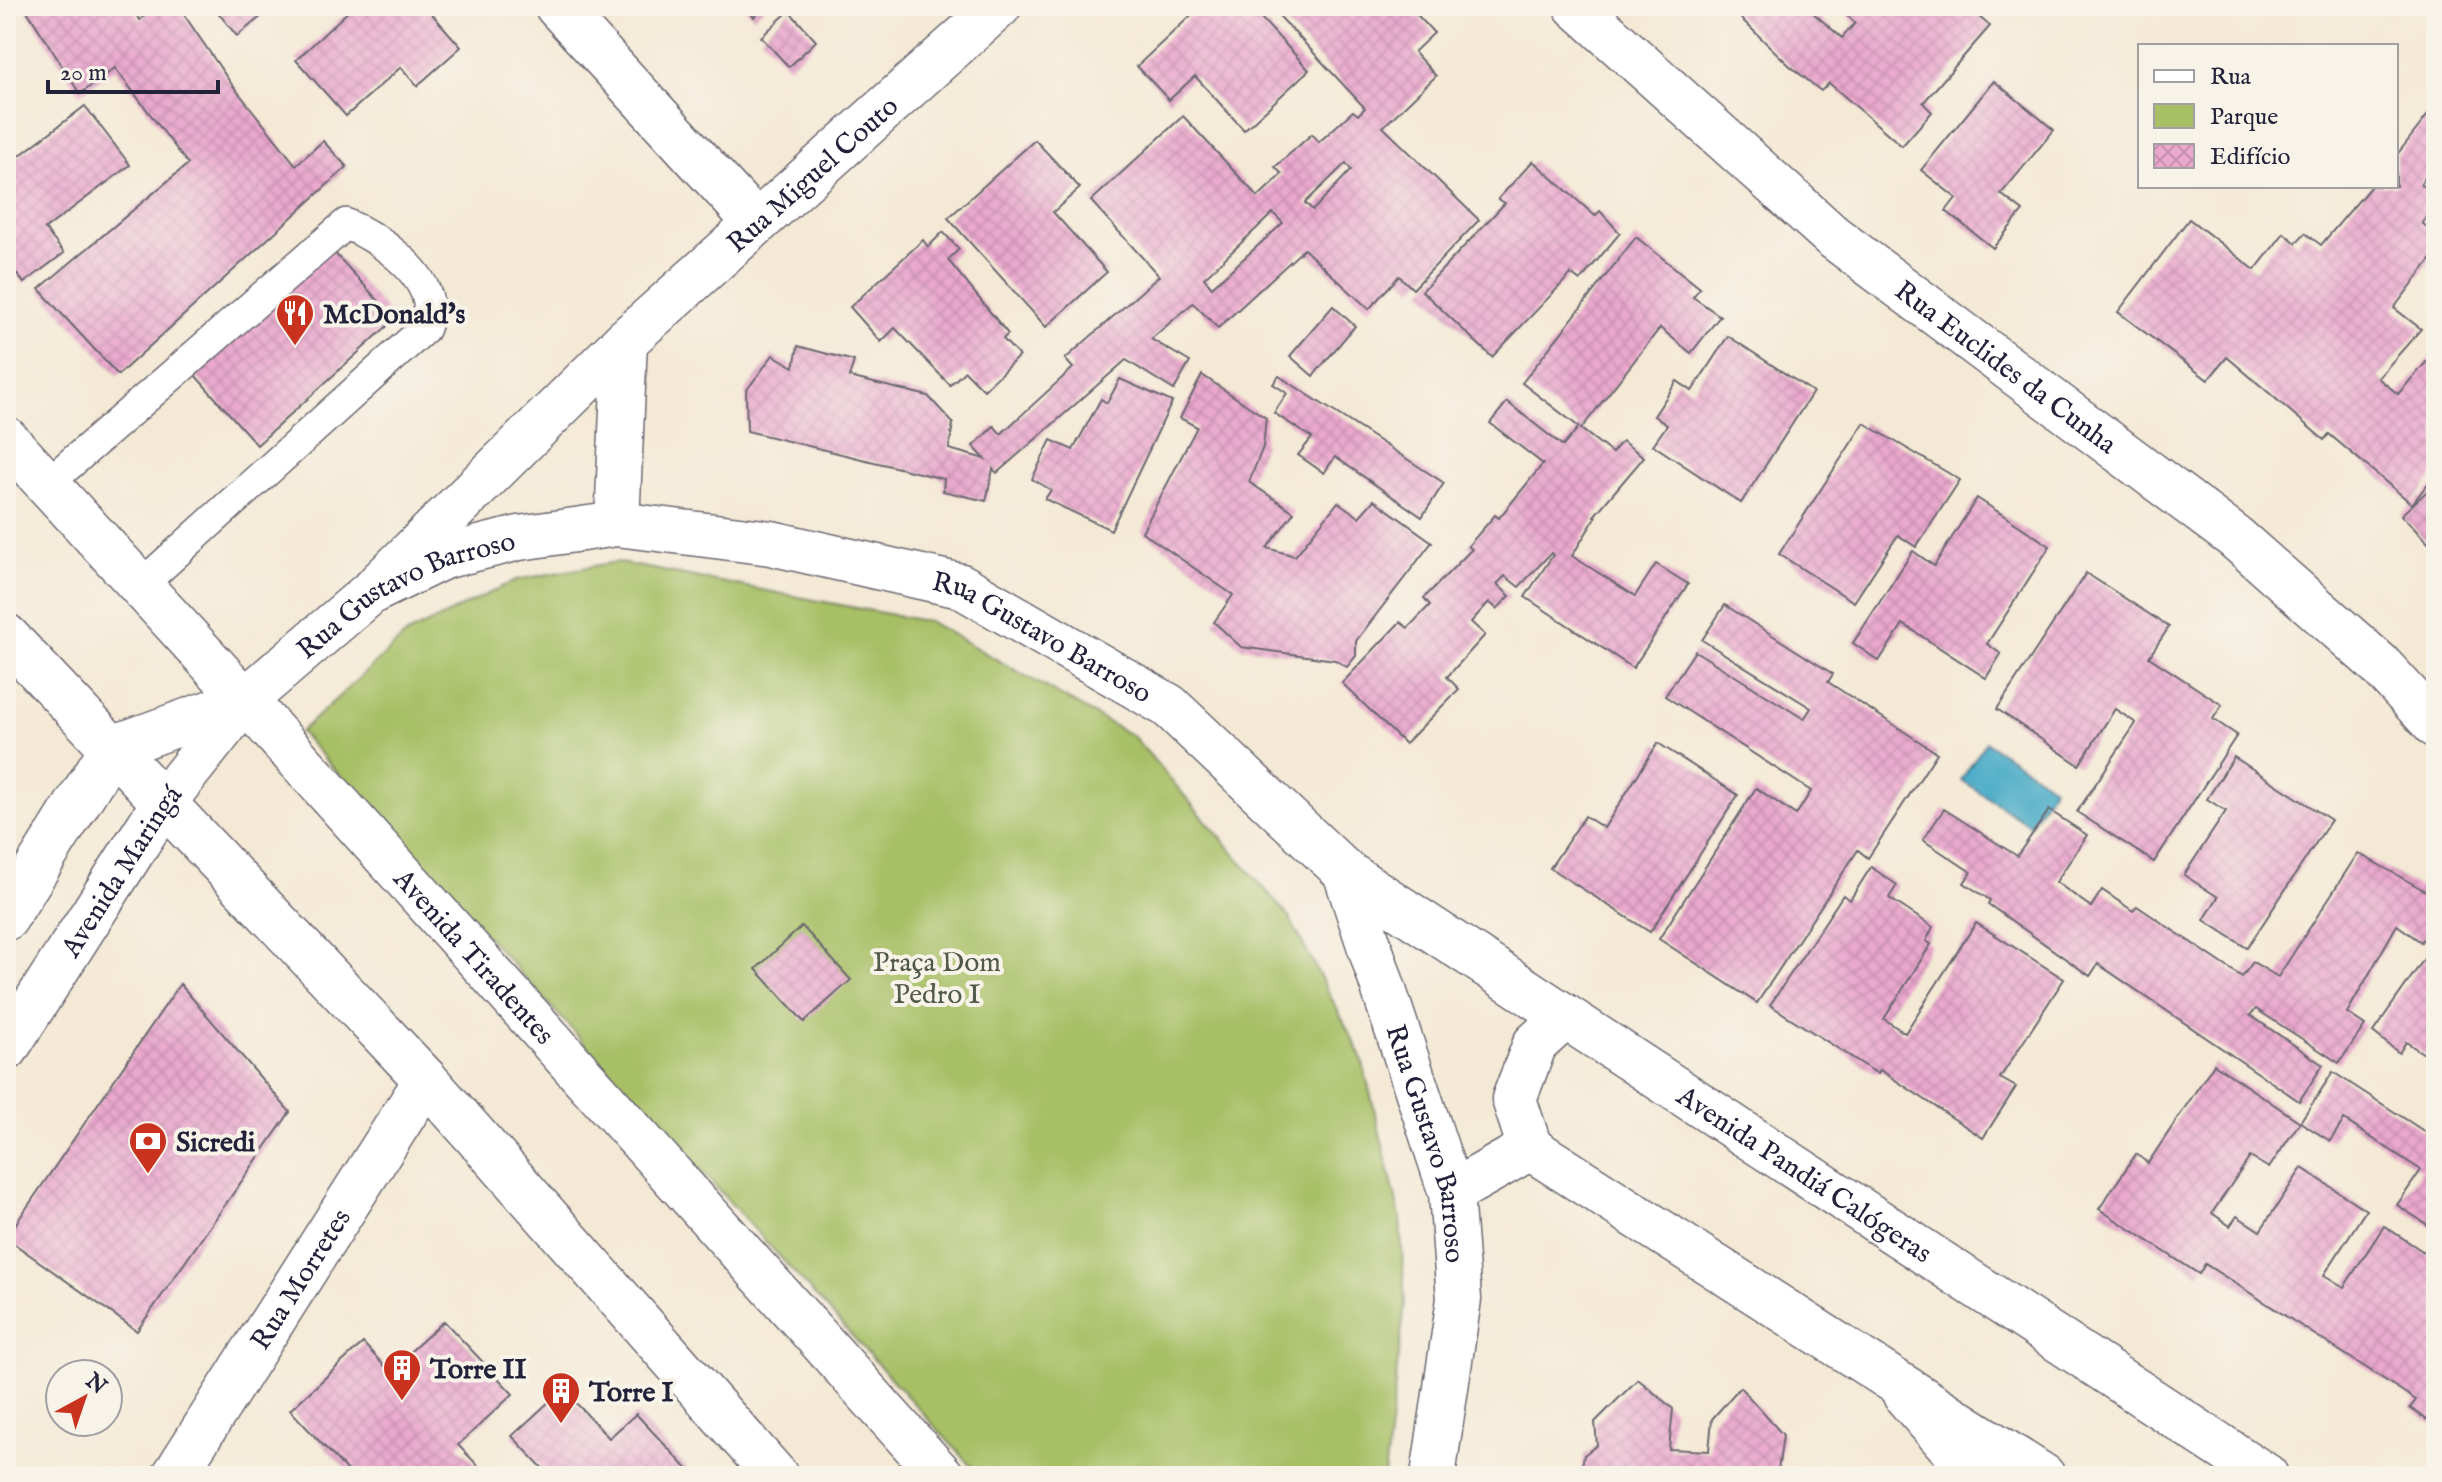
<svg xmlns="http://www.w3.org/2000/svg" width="2442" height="1482" font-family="'IM FELL English',serif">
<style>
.green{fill:#a7bf65;stroke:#647050;stroke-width:2}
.water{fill:#48abc7;stroke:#356681;stroke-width:2}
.building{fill:url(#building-cross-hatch);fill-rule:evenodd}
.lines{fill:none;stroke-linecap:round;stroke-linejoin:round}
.service-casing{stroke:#6c6871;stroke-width:33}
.minor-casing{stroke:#6c6871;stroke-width:47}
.tertiary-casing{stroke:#6c6871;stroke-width:47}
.secondary-casing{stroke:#6c6871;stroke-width:47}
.primary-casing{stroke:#6c6871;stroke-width:47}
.service{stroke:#fff;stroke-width:30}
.minor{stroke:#fff;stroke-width:44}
.tertiary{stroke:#fff;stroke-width:44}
.secondary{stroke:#fff;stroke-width:44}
.primary{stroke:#fff;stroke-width:44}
.labels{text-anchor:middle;stroke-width:8;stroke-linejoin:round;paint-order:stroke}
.street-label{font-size:28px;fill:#22223b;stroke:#f7f3e8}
.poi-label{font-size:28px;font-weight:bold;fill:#22223b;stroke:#f7f3e8;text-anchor:start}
.park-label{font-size:28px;fill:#51594a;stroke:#f7f3e8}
</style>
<defs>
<pattern id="building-cross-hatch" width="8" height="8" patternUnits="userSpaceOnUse" patternTransform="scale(2)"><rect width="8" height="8" fill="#eaa8cd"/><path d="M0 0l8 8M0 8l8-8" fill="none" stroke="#c890b1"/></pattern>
</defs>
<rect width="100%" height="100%" fill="#f7f3e8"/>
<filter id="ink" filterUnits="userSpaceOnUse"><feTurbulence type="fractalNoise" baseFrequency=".0125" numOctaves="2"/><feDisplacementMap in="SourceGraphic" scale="16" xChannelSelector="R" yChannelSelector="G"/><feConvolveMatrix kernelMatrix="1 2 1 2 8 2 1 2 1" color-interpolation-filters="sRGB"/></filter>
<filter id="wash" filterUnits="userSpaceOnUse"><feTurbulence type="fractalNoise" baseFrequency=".006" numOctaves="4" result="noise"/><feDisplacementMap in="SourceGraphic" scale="32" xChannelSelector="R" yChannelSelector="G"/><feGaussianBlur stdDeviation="1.8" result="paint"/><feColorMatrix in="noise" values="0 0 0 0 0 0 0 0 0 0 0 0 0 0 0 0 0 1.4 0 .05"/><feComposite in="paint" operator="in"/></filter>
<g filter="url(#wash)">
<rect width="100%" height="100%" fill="#f4e9d5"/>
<!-- green -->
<polygon class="green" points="616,562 930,622 1134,737 1289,917 1361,1055 1400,1216 1405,1304 1384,1476 980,1476 300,732 407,634 516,580"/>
<!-- water -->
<polygon class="water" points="1986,742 2054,787 2030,825 1961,780"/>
<g id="blocks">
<!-- building -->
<g class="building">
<polygon points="24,6 132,6 140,20 156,6 178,6 230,82 296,165 323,141 347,167 118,375 39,289 188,164 115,68 80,94"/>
<polygon points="213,6 274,6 237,36"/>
<polygon points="354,6 425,6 461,47 417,86 401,67 346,116 296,60"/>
<polygon points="743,6 766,6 754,17"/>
<polygon points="1201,6 1250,6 1309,70 1244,130 1195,76 1169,100 1137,66"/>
<path d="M1270 6H1409L1434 33 1414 52 1436 76 1383 127 1479 220 1413 289 1399 276 1369 309 1304 249 1218 328 1193 303 1151 339 1190 362 1174 390 1126 360 997 473 993 469 986 501 943 491 944 479 747 431 746 391 773 355 794 367 798 346 854 361 849 377 928 396 953 423 949 449 985 459 973 446 994 426 1001 434 1073 368 1065 359 1159 276 1091 201 1183 116 1258 197 1282 174 1275 167 1312 134 1319 142 1353 111 1358 115 1365 108ZM1346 163 1351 170 1313 210 1305 203ZM1273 213 1283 223 1212 287 1204 278Z"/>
<polygon points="1728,6 1815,6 1811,11 1842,38 1855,23 1844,12 1850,6 1966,6 1990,26 1923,103 1932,112 1902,146 1829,83 1821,91 1790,66"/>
<polygon points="789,11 816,41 789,67 761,37"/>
<polygon points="1994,81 2054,130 2001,194 2023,211 1993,248 1946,211 1956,198 1921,170"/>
<polygon points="85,106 130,165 45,229 64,253 24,283 6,261 6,166"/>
<polygon points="2434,107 2436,109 2436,163 2420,184 2436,196 2436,204 2422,223 2436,234 2436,253 2394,308 2421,329 2378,378 2398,394 2436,351 2436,473 2412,504 2329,434 2324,440 2227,357 2208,380 2118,312 2189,219 2255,270 2284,233 2296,243 2305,233 2321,245 2371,186 2396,186 2396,156"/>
<polygon points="1035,140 1080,188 1053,212 1107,272 1046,327 948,218"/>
<polygon points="1533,161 1595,216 1600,211 1620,233 1580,281 1571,274 1492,357 1422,291 1505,203 1498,199"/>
<polygon points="943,232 959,249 948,260 1008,334 1003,339 1019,356 984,390 965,371 950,385 895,328 881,342 850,307 923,240 928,247"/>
<polygon points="1636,237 1700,288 1693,297 1720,316 1691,353 1660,328 1581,429 1612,453 1622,441 1644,457 1594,516 1596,517 1572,556 1635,596 1656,564 1688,584 1633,668 1525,597 1553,555 1551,553 1519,587 1505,576 1497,584 1510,596 1497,609 1489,602 1471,622 1485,635 1447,677 1459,689 1405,744 1342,683 1400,622 1408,628 1430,605 1424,598 1472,549 1468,546 1495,515 1499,518 1543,464 1490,423 1507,402 1563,446 1579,427 1522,383"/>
<polygon points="332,250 395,319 257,445 194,374"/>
<polygon points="1333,306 1355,326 1313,376 1290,356"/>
<polygon points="1728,336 1813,392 1741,503 1653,445 1667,425 1654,416 1677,381 1692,391"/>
<polygon points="1202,375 1266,418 1263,447 1249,482 1294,512 1267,548 1295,556 1338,502 1359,517 1374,500 1432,542 1356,641 1356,656 1347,667 1335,660 1241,647 1214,622 1233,595 1142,532 1197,427 1180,418"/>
<polygon points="1279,376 1444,483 1422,517 1335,457 1324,473 1298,455 1312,438 1274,413 1287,393 1273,384"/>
<polygon points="1120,379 1172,402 1111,530 1045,499 1051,490 1032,479 1051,440 1073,450 1101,399 1107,403"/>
<polygon points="1864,423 1960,480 1916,547 1898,535 1854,602 1779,554"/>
<polygon points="2436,483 2436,551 2401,515"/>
<polygon points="1977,498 2050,546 1987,644 2001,654 1986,678 1903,624 1879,661 1853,643 1913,551 1934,566"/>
<polygon points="2086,573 2169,627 2149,657 2222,705 2213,719 2237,735 2154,862 2077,812 2136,723 2115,709 2079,765 1997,709"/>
<polygon points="1725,605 1833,674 1828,682 1937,753 1868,858 1858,850 1757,1003 1659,939 1756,788 1796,815 1811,791 1665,696 1695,651 1804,719 1811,708 1702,640"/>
<polygon points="1658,743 1738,795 1650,932 1550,868 1585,816 1604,828"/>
<polygon points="2234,757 2331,820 2247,948 2204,920 2218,897 2184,875 2226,811 2207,799"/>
<polygon points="1944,809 2017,856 2049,810 2087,835 2056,882 2091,907 2102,890 2133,911 2137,906 2242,977 2253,962 2278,977 2358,853 2436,897 2436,921 2421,942 2397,925 2347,1013 2365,1025 2339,1063 2256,1009 2250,1015 2323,1065 2299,1101 2098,964 2090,976 1988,904 1990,900 1964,883 1971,872 1923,840"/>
<polygon points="1871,867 1897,885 1889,898 1933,927 1926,941 1931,944 1884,1019 1905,1033 1976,923 2064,979 2000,1078 2016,1087 1983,1138 1880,1070 1878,1074 1770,1005 1843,895 1850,900"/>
<polygon points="802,926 851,980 804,1022 756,969"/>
<polygon points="2436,942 2436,1050 2430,1058 2406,1042 2399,1053 2373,1032"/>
<polygon points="180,984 290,1112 137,1331 6,1238"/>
<polygon points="2214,1064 2300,1122 2269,1168 2250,1157 2212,1213 2230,1226 2237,1216 2260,1231 2302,1168 2366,1210 2324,1275 2344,1287 2384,1226 2436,1260 2436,1370 2431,1377 2436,1380 2436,1426 2410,1408 2416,1400 2205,1264 2199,1274 2099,1209 2136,1154 2148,1163"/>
<polygon points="2333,1072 2436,1139 2436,1219 2431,1227 2397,1205 2421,1170 2344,1120 2330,1141 2300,1122"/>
<polygon points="444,1321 513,1394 458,1445 488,1476 352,1476 290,1410 363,1343 389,1371"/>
<polygon points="1638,1379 1673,1409 1669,1449 1709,1451 1712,1419 1740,1387 1783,1435 1778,1471 1791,1476 1580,1476 1584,1455 1597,1445 1595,1422"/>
<polygon points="563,1389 609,1438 636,1414 694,1476 550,1476 512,1436"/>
</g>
</g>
</g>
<g filter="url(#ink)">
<use href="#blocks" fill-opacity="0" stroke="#6c6871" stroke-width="2"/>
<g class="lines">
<!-- service casing -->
<g class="service-casing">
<path id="service" d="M47 484 346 224C377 237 430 272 429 311 429 316 426 324 424 329L141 585"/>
</g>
<!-- minor casing -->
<g class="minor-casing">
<g id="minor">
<polyline points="557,6 755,222"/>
<path id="s1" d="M1576 6 1832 236 2236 538 2379 664 2436 726"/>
<polyline points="617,524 625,341"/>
<path id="s2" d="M378 585 625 341 999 6"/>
<polyline points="1905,1395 1976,1476"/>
<path id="s3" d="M174 1476 426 1080"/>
</g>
</g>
<!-- tertiary casing -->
<g class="tertiary-casing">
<g id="tertiary">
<path id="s4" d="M245 700 371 592 443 557 519 538 617 524 771 543 961 586 1169 706 1345 872 1451 1193 1459 1299 1433 1476"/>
<path id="s5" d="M1345 872 2266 1476"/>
<polyline points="1530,1148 1514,1099 1535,1044 1565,1017"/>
<polyline points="1451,1193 1530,1148 2043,1476"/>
</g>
</g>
<!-- secondary casing -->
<g class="secondary-casing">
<g id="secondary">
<polyline points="6,918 112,748 245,700"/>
<path id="s6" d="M6 1049 164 802 245 700"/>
</g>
</g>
<!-- primary casing -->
<g class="primary-casing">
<g id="primary">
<path id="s7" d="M6 439 245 700 942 1476"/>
<polyline points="6,636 426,1080 776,1476"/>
</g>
</g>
<!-- service -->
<use href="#service" class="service"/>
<!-- minor -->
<use href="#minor" class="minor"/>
<!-- tertiary -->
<use href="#tertiary" class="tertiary"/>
<!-- secondary -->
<use href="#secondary" class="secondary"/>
<!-- primary -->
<use href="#primary" class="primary"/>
</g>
</g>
<!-- icons -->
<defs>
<g id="restaurant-pin" transform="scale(2)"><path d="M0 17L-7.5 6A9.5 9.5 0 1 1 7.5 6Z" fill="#c8321e" stroke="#f7f3e8"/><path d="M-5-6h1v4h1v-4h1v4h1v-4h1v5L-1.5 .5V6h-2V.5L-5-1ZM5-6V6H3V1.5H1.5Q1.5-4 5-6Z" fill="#fff"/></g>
<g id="bank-pin" transform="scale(2)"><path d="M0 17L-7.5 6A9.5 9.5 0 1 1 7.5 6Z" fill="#c8321e" stroke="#f7f3e8"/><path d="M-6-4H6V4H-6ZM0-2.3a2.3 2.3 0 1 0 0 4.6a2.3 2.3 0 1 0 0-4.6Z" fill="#fff"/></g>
<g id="building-pin" transform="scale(2)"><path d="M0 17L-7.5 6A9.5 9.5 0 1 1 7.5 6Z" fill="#c8321e" stroke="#f7f3e8"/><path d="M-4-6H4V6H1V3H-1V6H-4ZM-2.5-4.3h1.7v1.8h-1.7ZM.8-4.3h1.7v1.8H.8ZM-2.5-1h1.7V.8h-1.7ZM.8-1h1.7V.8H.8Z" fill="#fff"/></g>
</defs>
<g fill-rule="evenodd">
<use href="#restaurant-pin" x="295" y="313"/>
<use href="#bank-pin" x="148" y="1141"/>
<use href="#building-pin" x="402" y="1368"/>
<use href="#building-pin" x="561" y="1391"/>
</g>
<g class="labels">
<!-- street labels -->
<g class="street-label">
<text dy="10" stroke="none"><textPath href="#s2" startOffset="598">Rua Miguel Couto</textPath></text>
<text dy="10" stroke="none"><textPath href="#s1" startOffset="562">Rua Euclides da Cunha</textPath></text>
<text dy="10" stroke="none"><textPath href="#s4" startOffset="196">Rua Gustavo Barroso</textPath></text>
<text dy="10" stroke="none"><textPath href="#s4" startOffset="868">Rua Gustavo Barroso</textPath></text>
<text dy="10" stroke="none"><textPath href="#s6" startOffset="212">Avenida Maringá</textPath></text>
<text dy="10" stroke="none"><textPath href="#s7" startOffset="698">Avenida Tiradentes</textPath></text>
<text dy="10" stroke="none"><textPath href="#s4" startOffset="1540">Rua Gustavo Barroso</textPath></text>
<text dy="10" stroke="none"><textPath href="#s5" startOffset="550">Avenida Pandiá Calógeras</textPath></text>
<text dy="10" stroke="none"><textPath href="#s3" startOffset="234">Rua Morretes</textPath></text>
</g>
<!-- poi labels -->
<g class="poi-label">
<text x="323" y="323">McDonald's</text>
<text x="176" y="1151">Sicredi</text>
<text x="430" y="1378">Torre II</text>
<text x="589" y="1401">Torre I</text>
</g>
<!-- park labels -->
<g class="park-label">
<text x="937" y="971">Praça Dom<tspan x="937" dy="32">Pedro I</tspan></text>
</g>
</g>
<!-- margin -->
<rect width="2442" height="1482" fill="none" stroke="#f7f3e8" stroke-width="32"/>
<!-- legend -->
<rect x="2138" y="44" width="260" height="144" fill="#f7f3e8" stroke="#a29fa3" stroke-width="2"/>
<rect x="2154" y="70" width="40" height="12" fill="#ffffff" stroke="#a29fa3" stroke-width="2"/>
<text x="2210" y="84" font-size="24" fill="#22223b">Rua</text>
<rect x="2154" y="104" width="40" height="24" fill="#a7bf65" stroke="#a29fa3" stroke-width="2"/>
<text x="2210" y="124" font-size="24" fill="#22223b">Parque</text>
<rect x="2154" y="144" width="40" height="24" fill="url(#building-cross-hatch)" stroke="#a29fa3" stroke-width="2"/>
<text x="2210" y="164" font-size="24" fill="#22223b">Edifício</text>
<!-- north arrow -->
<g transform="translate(84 1398) rotate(40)"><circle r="38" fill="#f7f3e8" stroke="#a29fa3" stroke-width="2"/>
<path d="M0-6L14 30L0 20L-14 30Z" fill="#c8321e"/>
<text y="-12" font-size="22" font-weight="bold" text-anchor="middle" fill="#22223b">N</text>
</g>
<!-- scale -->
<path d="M48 80v12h170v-12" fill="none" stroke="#22223b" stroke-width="4"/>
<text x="60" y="80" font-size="24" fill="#22223b" stroke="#f7f3e8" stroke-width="6" paint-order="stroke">20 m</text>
</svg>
